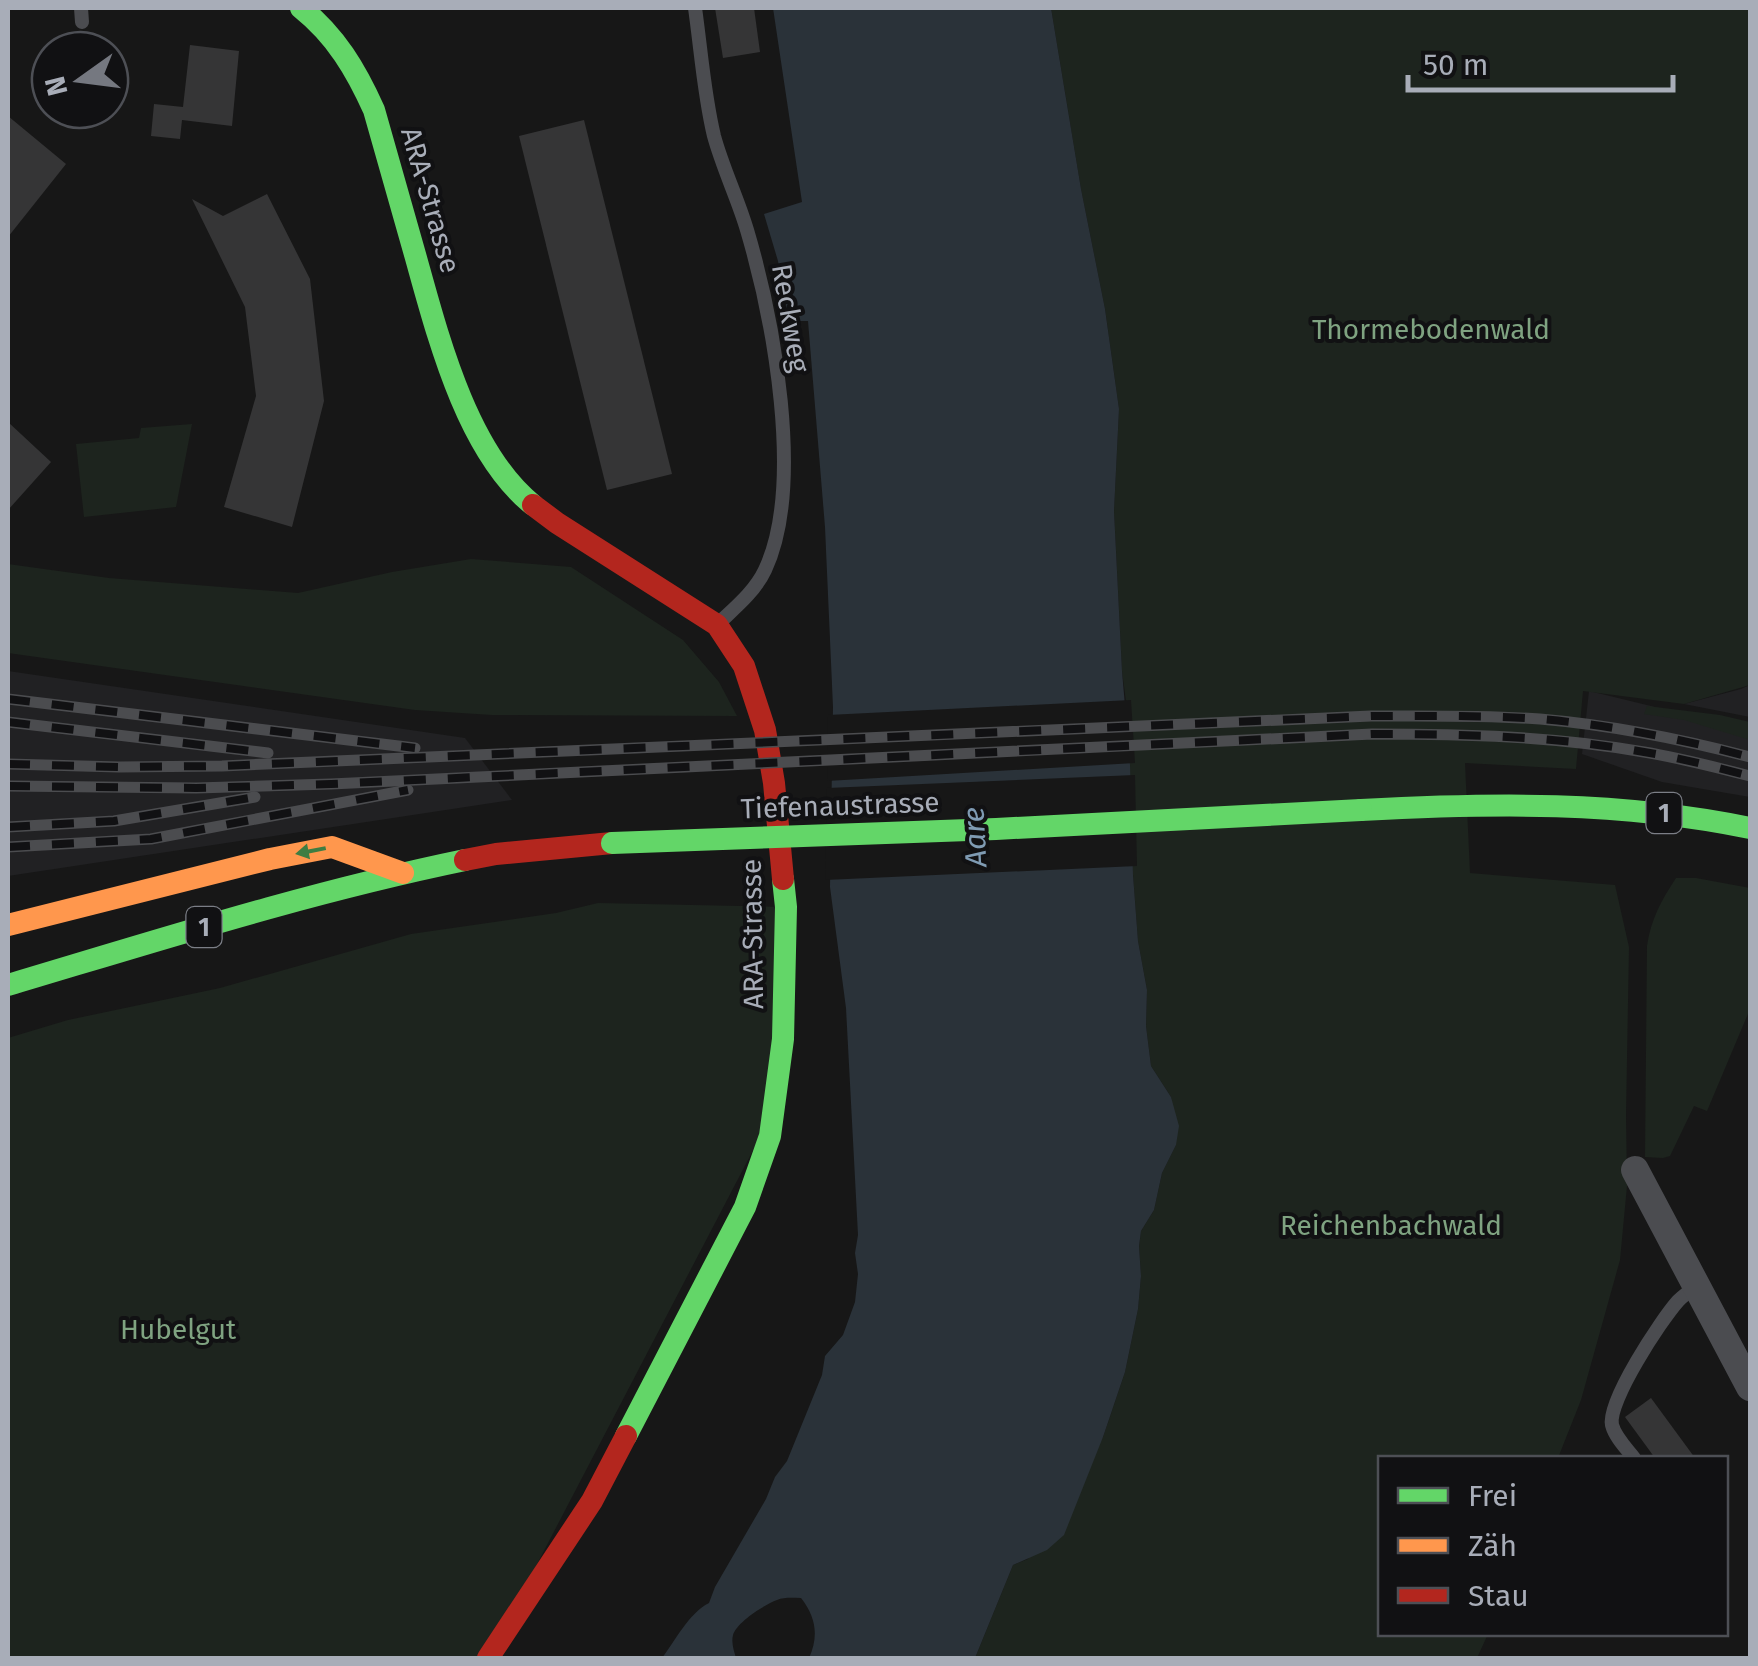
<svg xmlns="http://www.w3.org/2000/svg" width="1758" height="1666" font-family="'Fira Sans',sans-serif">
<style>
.built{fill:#212123}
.green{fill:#1d241e}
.water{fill:#2a3239}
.pier{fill:#171717}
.building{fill:#353536}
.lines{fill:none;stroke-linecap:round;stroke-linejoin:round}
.lane{stroke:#4b4c50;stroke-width:14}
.street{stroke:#4b4c50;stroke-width:28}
.fast{stroke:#63d668;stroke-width:22}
.slow{stroke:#ff974d;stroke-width:22}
.jam{stroke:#b3261e;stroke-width:22}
.rail-casing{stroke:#4b4c4f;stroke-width:11}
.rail{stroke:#111113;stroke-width:8;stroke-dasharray:22;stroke-linecap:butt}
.fast-bridge{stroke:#63d668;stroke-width:22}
.oneway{fill:#3e7d42}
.labels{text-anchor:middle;stroke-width:8;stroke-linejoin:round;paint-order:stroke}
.shield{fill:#111113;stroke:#7b7e86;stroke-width:2.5}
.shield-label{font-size:25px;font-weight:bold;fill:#a8adb8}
.street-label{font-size:28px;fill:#a8adb8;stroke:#111113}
.park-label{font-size:28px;fill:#7fa381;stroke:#111113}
.water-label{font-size:30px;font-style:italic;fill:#7f9bb3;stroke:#111113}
</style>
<rect width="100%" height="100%" fill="#171717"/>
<!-- built -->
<g class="built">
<polygon points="8,671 465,738 512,800 8,876"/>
<polygon points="1750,685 1750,717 1684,704 1741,689"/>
<polygon points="1589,691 1750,730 1750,797 1662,782 1582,754"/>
</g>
<!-- green -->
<g class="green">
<polygon points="1051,8 1750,8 1750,685 1684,704 1583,691 1576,769 1465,763 1470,873 1615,885 1629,947 1626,1115 1627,1186 1620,1260 1581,1400 1558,1458 1380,1458 1380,1634 1488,1634 1477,1658 975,1658 1013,1565 1028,1559 1103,1437 1125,1372 1138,1309 1141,1276 1139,1246 1141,1231 1154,1210 1162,1173 1176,1145 1171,1097 1151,1066 1146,1026 1147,990 1138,941 1133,875 1126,701 1122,671 1114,511 1119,409 1105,309 1081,189"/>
<polygon points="192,424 176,507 84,517 76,444 139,438 141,428"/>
<polygon points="471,559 571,567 683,640 719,682 737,716 492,715 415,710 8,653 8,564 109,578 298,593 392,572"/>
<polygon points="1647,706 1720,715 1750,722 1750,740 1684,720 1644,714"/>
<path d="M1676 878H1696L1750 888V1009L1707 1111 1694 1106 1670 1156 1663 1158 1645 1157 1647 946C1651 919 1661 901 1676 878Z"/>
<polygon points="598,903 786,907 774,1110 488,1658 8,1658 8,1038 68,1020 220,988 411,934 556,913"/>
</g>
<!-- water -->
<path class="water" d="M773 8H1051L1081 189 1105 309 1119 409 1114 511 1122 671 1130 765 1133 875 1138 941 1147 990 1146 1026 1151 1066 1171 1097 1179 1126 1176 1145 1162 1173 1154 1210 1141 1231 1139 1246 1141 1276 1138 1309 1125 1372 1103 1437 1064 1535 1047 1550 1013 1565 975 1658H809C819 1636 816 1617 801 1598 793 1598 784 1597 777 1600 764 1605 737 1622 733 1635 731 1643 734 1651 736 1658H662C675 1641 689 1613 709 1603L715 1587 766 1499 775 1477 787 1461 822 1375 825 1356 843 1335 855 1302 858 1274 855 1253 858 1235 846 1008 830 887 833 707 825 527 808 321H789L778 261 764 214 802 202Z"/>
<!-- pier -->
<g class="pier">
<polygon points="1131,700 1135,763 827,781 828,715"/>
<polygon points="1135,775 1137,866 825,880 827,788"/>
</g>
<!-- building -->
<g class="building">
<polygon points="715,8 754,8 760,52 723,58"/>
<polygon points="190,45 239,51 232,126 182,120 180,139 151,136 154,104 183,107"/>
<polygon points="8,116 66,164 8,237"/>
<polygon points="584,120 672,474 607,490 519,136"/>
<polygon points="267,194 310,279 324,401 292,527 224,507 256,396 245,307 192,199 223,216"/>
<polygon points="8,422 51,462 8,510"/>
<polygon points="1651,1398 1695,1458 1655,1458 1625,1417"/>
</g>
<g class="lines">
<!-- lane -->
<g class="lane">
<polyline points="81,8 82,22"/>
<path d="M695 8C701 50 704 95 714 136 723 169 738 199 747 230 773 318 805 485 765 570 755 591 737 606 720 622"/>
<path d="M1634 1458C1627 1449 1615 1437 1612 1425 1607 1402 1661 1320 1678 1301 1684 1295 1691 1290 1697 1286"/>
</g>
<!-- street -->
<polyline class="street" points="1635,1170 1750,1387"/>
<!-- fast -->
<g class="fast">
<path d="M301 8C336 36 356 70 374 110 388 159 402 209 416 258 438 337 467 452 533 505"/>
<path d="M1361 810C1494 803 1619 801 1750 828"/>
<path d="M8 985C159 940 310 892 465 860"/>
<polyline points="626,1436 745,1207 770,1136 783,1039 786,907 783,879"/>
</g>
<!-- slow -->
<polyline class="slow" points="8,925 270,859 332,847 403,873"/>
<!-- jam -->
<g class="jam">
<polyline points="533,505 557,523 717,625 744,666 765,730 774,783 783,879"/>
<polyline points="465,860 496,854 612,843"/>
<polyline points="488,1658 592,1501 626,1436"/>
</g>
<!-- rail casing -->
<g class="rail-casing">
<g id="rail">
<polyline points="8,699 415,748"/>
<polyline points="8,722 268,753"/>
<path d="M8 764 119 767 222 766 1371 716C1427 716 1484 715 1540 719 1611 725 1681 739 1750 757"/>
<path d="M8 786 196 788 331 784 1372 734C1464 734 1554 736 1644 752 1680 758 1715 767 1750 776"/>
<polyline points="8,827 114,821 255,797"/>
<polyline points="8,847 151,839 408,790"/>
</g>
</g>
<!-- rail -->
<use href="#rail" class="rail"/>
<!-- fast-bridge -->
<polyline class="fast-bridge" points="612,843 996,829 1361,810"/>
</g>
<!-- one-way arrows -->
<defs><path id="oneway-solid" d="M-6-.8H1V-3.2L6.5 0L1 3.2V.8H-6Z" transform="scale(2.5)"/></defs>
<use class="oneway" href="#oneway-solid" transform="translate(311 851) rotate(169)"/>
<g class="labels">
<!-- shield labels -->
<g class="shield">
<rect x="1646.5" y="793" width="35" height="40" rx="8"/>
<rect x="186.5" y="907" width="35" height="40" rx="8"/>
</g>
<g class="shield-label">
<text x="1664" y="822">1</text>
<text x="204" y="936">1</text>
</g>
<!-- street labels -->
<g class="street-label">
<text transform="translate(431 200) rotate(74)" y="10">ARA-Strasse</text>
<text transform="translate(791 318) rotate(80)" y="10">Reckweg</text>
<text transform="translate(840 805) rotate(-2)" y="10">Tiefenaustrasse</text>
<text transform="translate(752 934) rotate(-91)" y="10">ARA-Strasse</text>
</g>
<!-- park labels -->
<g class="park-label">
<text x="1431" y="339">Thormebodenwald</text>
<text x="1391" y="1235">Reichenbachwald</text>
<text x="178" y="1339">Hubelgut</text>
</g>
<!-- water labels -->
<g class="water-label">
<text transform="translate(975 837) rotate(-93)" y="10">Aare</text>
</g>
</g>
<!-- border -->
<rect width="1758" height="1666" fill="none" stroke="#a8adb8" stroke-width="20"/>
<!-- legend -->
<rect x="1378" y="1456" width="350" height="180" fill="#111113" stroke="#4d4f55" stroke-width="2.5"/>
<rect x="1398" y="1488" width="50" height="15" fill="#63d668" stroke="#4d4f55" stroke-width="2.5"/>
<text x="1468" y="1506" font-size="30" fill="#a8adb8">Frei</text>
<rect x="1398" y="1538" width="50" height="15" fill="#ff974d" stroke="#4d4f55" stroke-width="2.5"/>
<text x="1468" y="1556" font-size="30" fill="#a8adb8">Zäh</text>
<rect x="1398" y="1588" width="50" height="15" fill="#b3261e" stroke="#4d4f55" stroke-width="2.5"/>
<text x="1468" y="1606" font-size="30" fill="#a8adb8">Stau</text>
<!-- north arrow -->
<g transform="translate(80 80) rotate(256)"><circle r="48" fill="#111113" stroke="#4d4f55" stroke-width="2.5"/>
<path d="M0-8L18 38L0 25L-18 38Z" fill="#757880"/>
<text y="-15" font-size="28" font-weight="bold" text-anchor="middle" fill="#a8adb8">N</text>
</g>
<!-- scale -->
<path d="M1408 75v15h265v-15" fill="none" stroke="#a8adb8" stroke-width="5"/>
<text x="1423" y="75" font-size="30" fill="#a8adb8" stroke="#111113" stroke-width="8" paint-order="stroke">50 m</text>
</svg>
